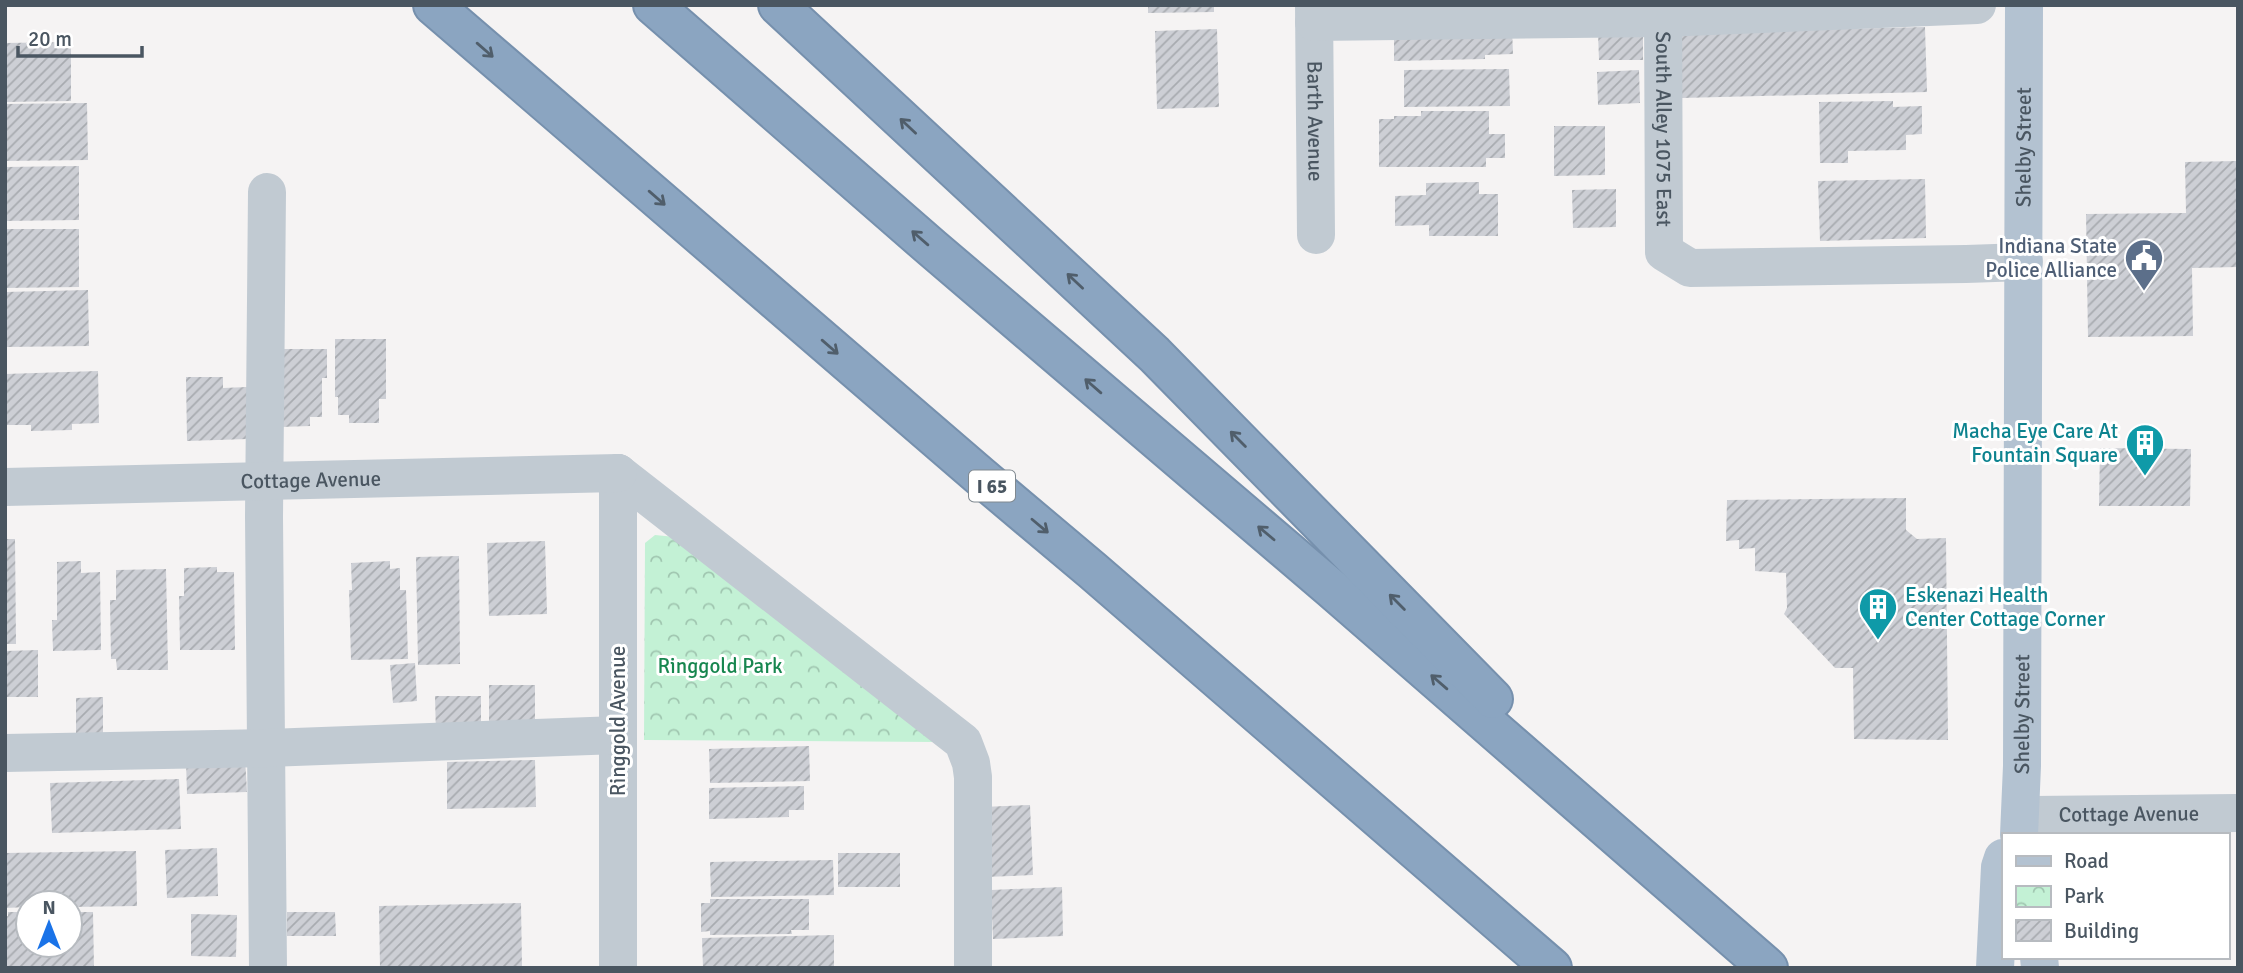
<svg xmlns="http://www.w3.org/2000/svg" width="2243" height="973" font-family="Signika,sans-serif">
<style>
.park{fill:url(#park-crowns)}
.building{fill:url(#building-hatch)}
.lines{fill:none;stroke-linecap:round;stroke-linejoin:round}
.highway-casing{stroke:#7690ad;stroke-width:42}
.minor{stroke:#c1cad2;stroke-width:38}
.major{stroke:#b3c2d1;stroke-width:38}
.highway{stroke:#8ba5c1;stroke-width:38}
.oneway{stroke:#505e6b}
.labels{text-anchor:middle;stroke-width:6;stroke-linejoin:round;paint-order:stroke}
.shield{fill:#fff;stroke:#808990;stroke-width:2}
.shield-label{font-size:19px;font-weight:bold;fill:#4a5661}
.street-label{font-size:21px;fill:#4a5661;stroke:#fff}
.service-label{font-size:21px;fill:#4e5e75;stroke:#fff;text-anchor:end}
.culture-label{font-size:21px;fill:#0d838f;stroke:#fff;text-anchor:end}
.park-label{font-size:21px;fill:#17864f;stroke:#fff}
</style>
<defs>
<pattern id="park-crowns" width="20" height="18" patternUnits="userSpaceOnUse" patternTransform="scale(1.75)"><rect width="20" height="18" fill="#c3f1d5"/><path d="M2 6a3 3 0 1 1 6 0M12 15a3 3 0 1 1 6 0" fill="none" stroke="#a0c6b0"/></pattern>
<pattern id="building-hatch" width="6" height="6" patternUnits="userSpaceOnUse" patternTransform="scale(1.75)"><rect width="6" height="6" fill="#cdcfd5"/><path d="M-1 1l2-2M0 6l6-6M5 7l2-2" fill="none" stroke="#a8abb0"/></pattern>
</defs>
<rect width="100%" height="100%" fill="#f5f3f3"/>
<!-- park -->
<polygon class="park" points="655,535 675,537 934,742 644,740 645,543"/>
<!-- building -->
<g class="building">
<polygon points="1148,5 1214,5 1214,12 1148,13"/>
<polygon points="1925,27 1927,92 1682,98 1680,33"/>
<polygon points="1512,28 1513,54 1485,55 1485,59 1394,61 1394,30"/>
<polygon points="1217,29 1219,107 1157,109 1155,31"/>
<polygon points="1598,33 1643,33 1643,60 1599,60"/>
<polygon points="71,42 71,101 5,102 5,43"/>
<polygon points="1509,69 1510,106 1404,107 1404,70"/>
<polygon points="1639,70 1640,103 1598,105 1597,72"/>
<polygon points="1893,101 1893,107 1922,106 1922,134 1906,135 1906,150 1848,151 1848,163 1820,163 1819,102"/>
<polygon points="87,103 88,160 5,161 5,104"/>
<polygon points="1421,111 1489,111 1489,134 1505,134 1505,158 1486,158 1486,167 1379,167 1379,119 1394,119 1394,116 1421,116"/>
<polygon points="1554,126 1605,126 1605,175 1554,176"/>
<polygon points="2238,161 2238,267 2192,268 2193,336 2088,337 2086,214 2186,213 2185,162"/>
<polygon points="79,166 79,220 5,221 5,167"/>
<polygon points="1925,179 1926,238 1820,241 1818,181"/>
<polygon points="1479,182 1479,194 1498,194 1498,236 1429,236 1429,225 1395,226 1395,196 1426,195 1426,183"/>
<polygon points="1616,189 1616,227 1573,228 1572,190"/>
<polygon points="5,229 79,229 79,287 5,288"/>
<polygon points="88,290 89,346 5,347 5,292"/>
<polygon points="335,339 386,339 386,399 379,399 379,423 349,423 349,415 338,415 338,397 335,397"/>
<polygon points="275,349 327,349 327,378 322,378 322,417 310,417 310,426 281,427"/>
<polygon points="98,371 99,423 72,424 72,430 31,431 31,425 5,425 5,374"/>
<polygon points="186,377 223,377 223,388 247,387 248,439 187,441"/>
<polygon points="2100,448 2191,449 2190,506 2099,506"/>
<polygon points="1906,498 1906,530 1917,539 1946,538 1948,740 1854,739 1853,668 1835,668 1784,614 1787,608 1786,573 1755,571 1755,548 1739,549 1739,540 1726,541 1727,500"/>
<polygon points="5,539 15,539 16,644 5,644"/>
<polygon points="545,541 547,614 489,616 487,543"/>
<polygon points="459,556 460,664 418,665 416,557"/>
<polygon points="81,561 81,573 100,572 101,650 53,651 52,620 57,620 57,562"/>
<polygon points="390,561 390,569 400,568 400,590 406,590 408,659 351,660 349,590 352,590 351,563"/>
<polygon points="217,567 217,572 234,572 235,650 180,650 179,596 184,596 184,568"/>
<polygon points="166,569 168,670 117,670 116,659 111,659 110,600 116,600 116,570"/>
<polygon points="38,650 38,697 5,697 5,651"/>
<polygon points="415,663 417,701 393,703 390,665"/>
<rect x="489" y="685" width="46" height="43"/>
<polygon points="435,696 481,696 481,735 436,735"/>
<polygon points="103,697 103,738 76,738 76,698"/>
<polygon points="809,746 810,781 710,783 709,749"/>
<polygon points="245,758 247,792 187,794 186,761"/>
<polygon points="535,760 536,807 447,809 447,762"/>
<polygon points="179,779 181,829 52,833 50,783"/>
<polygon points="804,786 804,810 789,810 789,817 709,819 709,788"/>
<polygon points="1030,805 1033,875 985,877 982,807"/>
<polygon points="217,848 218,896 167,898 165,850"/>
<polygon points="136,851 137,906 70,907 70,903 28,903 28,907 5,908 5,853"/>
<rect x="838" y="853" width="62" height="34"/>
<polygon points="833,860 834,895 711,897 710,862"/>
<polygon points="1062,887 1063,936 993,939 991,890"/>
<polygon points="710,899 809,899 809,930 791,930 792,934 710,935 710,931 701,932 701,903 710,903"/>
<polygon points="521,903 522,968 380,968 379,906"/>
<polygon points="8,912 28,912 28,945 70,945 70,912 93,912 94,968 8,968 5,966 5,917 8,916"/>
<polygon points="287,912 335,912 336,936 287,936"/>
<polygon points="191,914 237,915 236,957 191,956"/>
<polygon points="834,935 834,967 703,968 702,938"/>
</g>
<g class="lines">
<!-- highway casing -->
<g class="highway-casing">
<g id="highway">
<polyline points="433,5 980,476 1093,571 1552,968"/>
<polyline points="653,5 932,248 1332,589 1768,968"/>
<polyline points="778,5 1154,354 1493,699"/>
</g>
</g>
<!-- minor -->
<g class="minor">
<path id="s1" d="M1314 5 1316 235"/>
<path id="s2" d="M1663 5 1664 252 1690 268 1966 264 2024 262"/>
<polyline points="1314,22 1663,18 1977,5"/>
<polyline points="267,192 264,517 268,968"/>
<polyline points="618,473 963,742 971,763 973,777 973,968"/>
<polyline points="618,473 618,968"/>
<path id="s3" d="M5 487 618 473"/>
<polyline points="5,753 268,748 618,735"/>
<path id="s4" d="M2021 815 2238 813"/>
</g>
<!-- major -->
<g class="major">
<path id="s5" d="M2019 835 2022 766 2024 5"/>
<polyline points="2039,957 2040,968"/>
<polyline points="1995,968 2000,867 2003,858"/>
</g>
<!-- highway -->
<use href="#highway" class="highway"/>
</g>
<!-- one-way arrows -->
<defs><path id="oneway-shaft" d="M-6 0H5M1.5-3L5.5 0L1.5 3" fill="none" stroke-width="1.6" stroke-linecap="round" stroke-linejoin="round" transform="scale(1.75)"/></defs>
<g class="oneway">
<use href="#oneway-shaft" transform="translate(485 50) rotate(41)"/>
<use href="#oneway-shaft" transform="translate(908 126) rotate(-137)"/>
<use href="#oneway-shaft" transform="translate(657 198) rotate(41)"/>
<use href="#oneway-shaft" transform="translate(920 238) rotate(-139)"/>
<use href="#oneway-shaft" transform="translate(1075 281) rotate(-137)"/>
<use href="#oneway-shaft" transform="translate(830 347) rotate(41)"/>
<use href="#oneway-shaft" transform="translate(1093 386) rotate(-139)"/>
<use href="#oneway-shaft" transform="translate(1238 439) rotate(-135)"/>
<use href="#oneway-shaft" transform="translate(1040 526) rotate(40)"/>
<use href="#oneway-shaft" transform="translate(1266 533) rotate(-140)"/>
<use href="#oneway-shaft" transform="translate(1397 602) rotate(-135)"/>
<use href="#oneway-shaft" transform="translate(1439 682) rotate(-139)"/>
</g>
<!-- icons -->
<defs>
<g id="civic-pin" transform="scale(2.0125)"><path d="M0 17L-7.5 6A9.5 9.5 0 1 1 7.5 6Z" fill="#5c6f8a" stroke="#fff"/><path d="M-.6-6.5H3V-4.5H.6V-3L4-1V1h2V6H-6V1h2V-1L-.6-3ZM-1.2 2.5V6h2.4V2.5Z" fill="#fff"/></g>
<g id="building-pin" transform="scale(2.0125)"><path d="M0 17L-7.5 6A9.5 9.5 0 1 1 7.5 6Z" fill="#0f9aa8" stroke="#fff"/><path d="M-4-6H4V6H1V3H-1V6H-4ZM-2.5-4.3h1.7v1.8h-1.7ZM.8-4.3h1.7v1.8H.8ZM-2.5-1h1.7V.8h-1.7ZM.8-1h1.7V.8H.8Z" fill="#fff"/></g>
</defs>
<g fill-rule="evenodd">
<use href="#civic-pin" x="2144" y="258"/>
<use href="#building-pin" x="2145" y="443"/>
<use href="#building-pin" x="1878" y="607"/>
</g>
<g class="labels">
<!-- shield labels -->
<rect class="shield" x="969" y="470.5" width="46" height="31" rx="5"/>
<g class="shield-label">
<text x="992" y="493">I 65</text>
</g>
<!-- street labels -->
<g class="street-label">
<text dy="7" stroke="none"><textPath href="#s1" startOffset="116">Barth Avenue</textPath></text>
<text dy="7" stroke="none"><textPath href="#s2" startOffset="124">South Alley 1075 East</textPath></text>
<text dy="7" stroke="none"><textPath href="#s5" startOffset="688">Shelby Street</textPath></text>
<text dy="7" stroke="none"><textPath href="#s3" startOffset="306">Cottage Avenue</textPath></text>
<text dy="7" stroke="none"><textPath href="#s5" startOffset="121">Shelby Street</textPath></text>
<text transform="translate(618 721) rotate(-90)" y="7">Ringgold Avenue</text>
<text dy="7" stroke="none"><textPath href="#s4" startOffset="108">Cottage Avenue</textPath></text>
</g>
<!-- service labels -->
<g class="service-label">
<text x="2117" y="253">Indiana State<tspan x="2117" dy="24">Police Alliance</tspan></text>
</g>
<!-- culture labels -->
<g class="culture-label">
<text x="2118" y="438">Macha Eye Care At<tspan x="2118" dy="24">Fountain Square</tspan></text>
<text x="1905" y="602" text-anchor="start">Eskenazi Health<tspan x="1905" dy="24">Center Cottage Corner</tspan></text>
</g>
<!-- park labels -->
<g class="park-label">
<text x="720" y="673">Ringgold Park</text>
</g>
</g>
<!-- border -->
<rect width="2243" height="973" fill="none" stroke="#4a5661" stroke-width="14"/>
<!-- legend -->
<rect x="2002" y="833" width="228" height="126" fill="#ffffff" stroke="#b7bbc0" stroke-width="2"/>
<rect x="2016" y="856" width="35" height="10" fill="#b3c2d1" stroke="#b7bbc0" stroke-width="2"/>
<text x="2064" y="868" font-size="21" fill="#4a5661">Road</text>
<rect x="2016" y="886" width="35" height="21" fill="url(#park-crowns)" stroke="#b7bbc0" stroke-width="2"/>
<text x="2064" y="903" font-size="21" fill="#4a5661">Park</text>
<rect x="2016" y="920" width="35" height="21" fill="url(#building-hatch)" stroke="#b7bbc0" stroke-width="2"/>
<text x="2064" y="938" font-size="21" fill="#4a5661">Building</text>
<!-- north arrow -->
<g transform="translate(49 924)"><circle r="33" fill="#ffffff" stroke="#b7bbc0" stroke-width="2"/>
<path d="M0-5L12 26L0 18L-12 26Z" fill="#1a73e8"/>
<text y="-10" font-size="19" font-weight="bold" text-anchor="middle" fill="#4a5661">N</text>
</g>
<!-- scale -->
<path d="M18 46v10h124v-10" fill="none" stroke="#4a5661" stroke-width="3.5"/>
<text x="28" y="46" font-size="21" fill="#4a5661" stroke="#ffffff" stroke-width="5" paint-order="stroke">20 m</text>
</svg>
